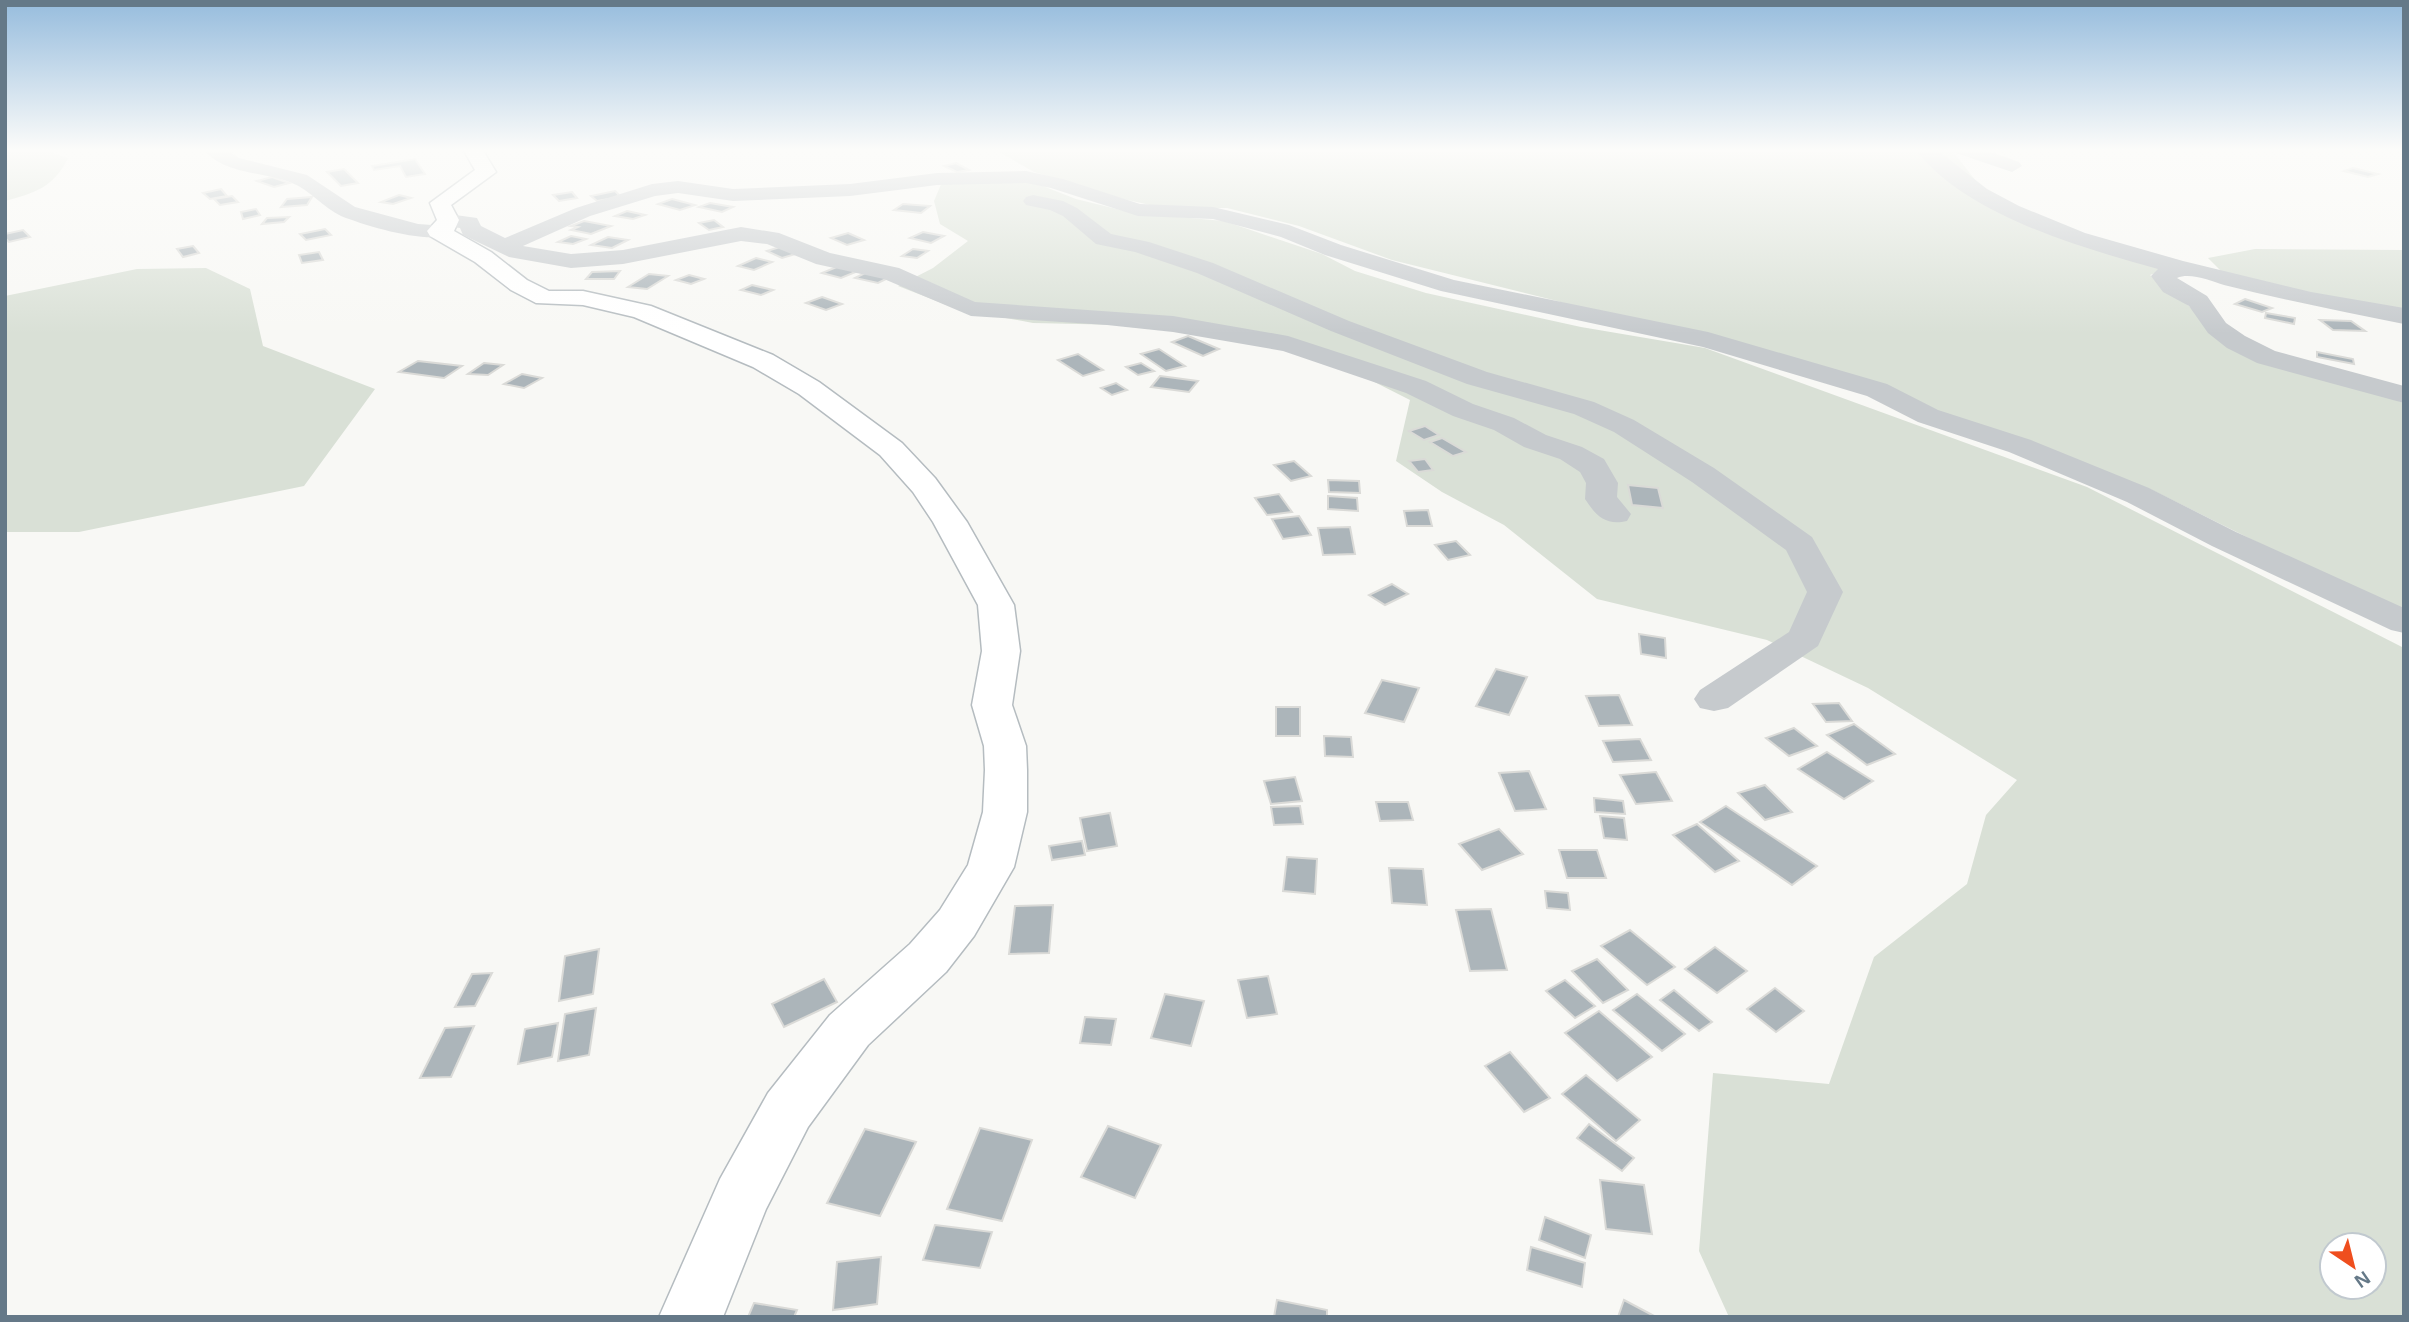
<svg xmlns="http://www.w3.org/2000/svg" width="2409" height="1322" font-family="Arial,sans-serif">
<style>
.green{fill:#d9e0d6;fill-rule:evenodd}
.building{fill:#acb5ba;stroke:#dadad7;stroke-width:2}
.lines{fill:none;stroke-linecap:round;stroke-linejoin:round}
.secondary-casing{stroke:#b5bcc0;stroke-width:3}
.street{fill:#c6cacd;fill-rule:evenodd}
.secondary{fill:#fff;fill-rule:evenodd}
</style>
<rect width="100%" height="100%" fill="#f8f8f5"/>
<!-- green -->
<g class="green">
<polygon points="994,149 1951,149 1997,208 2170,268 2150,275 2200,315 2220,338 2404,403 2404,615 2150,489 2027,442 1557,301 1392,260 1299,226 1227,208 1164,208 1123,199 1034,172"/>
<path d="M45 150 68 158C54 187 35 193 5 201V151Z"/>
<path d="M942 182 1035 183 1076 199 1133 213 1224 221 1322 254 1355 271 1426 293 1581 327 1705 348 2087 487 2404 648V1317H1729L1699 1251 1713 1073 1829 1084 1874 957 1967 884 1986 815 2017 780 1868 688 1767 640 1597 599 1504 525 1442 492 1396 461 1410 400 1327 358 1219 337 1123 325 1033 323 957 309 898 286 933 268 968 241 940 224 934 201ZM2332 1245H2374V1287H2332Z"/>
<polygon points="2255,249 2404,250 2404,312 2334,301 2221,271 2208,258"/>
<polygon points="206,268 250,289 263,346 375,389 304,486 79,532 5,532 5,296 137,269"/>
</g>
<!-- building -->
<g class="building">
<polygon points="415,159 425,174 406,177 400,166 374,170 372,166"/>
<polygon points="956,163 969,170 957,172 944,166"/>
<polygon points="2353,168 2378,174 2368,177 2344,171"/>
<polygon points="344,169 358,183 341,186 327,172"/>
<polygon points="272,177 289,183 274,187 257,181"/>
<polygon points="221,189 227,196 210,199 203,193"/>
<polygon points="615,191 621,197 597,201 591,196"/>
<polygon points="572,192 577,198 559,201 553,195"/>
<polygon points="399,195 411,198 393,204 381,202"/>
<polygon points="232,196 238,202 220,205 214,199"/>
<polygon points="312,197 307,205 281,207 287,199"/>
<polygon points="672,199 695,205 680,210 658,204"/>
<polygon points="710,203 733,207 722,212 699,207"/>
<polygon points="903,204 930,206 921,213 894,210"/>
<polygon points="256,209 260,215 243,219 241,212"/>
<polygon points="627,211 645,215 633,219 615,216"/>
<polygon points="289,217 284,222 262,224 267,218"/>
<polygon points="714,220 723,227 709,230 699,223"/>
<polygon points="584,221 611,226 591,234 571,230 578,227 571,226"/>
<polygon points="325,229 331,235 306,240 300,234"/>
<polygon points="23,230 30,237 9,242 5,238 5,234"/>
<polygon points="923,232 944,236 931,243 910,238"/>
<polygon points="848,233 864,240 847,245 831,238"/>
<polygon points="571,236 586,239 573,244 558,242"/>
<polygon points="608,237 628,240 612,248 591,245"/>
<polygon points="193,246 199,253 183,257 177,249"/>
<polygon points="783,246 799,253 782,258 767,251"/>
<polygon points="913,249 928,251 917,258 902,256"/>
<polygon points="319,252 323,260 302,263 299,255"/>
<polygon points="756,258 772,262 754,270 738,266"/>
<polygon points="839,266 858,271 841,278 822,273"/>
<polygon points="620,271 614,279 586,279 592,272"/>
<polygon points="867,272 890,277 878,283 855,278"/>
<polygon points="649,274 668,276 647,289 628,287"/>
<polygon points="689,275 704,279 691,284 676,280"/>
<polygon points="752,285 773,290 761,295 741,290"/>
<polygon points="822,297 842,304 826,310 806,303"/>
<polygon points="2245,299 2272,308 2262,312 2235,304"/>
<polygon points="2266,313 2295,318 2294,324 2265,318"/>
<polygon points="2320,320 2351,321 2365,331 2333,330"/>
<polygon points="1188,336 1219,349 1203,356 1172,342"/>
<polygon points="1159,349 1185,366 1166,371 1141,354"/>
<polygon points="2317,352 2353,359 2354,364 2317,357"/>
<polygon points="1078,354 1103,370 1083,376 1058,360"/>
<polygon points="418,361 462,366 444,378 399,372"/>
<polygon points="484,363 503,365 488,375 468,374"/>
<polygon points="1141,363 1154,371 1138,375 1126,367"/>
<polygon points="522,374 542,378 524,388 504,384"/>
<polygon points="1160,376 1198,381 1189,392 1151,387"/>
<polygon points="1116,383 1127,390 1112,395 1101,388"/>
<polygon points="1425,426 1439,435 1424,440 1409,431"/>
<polygon points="1442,438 1466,452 1453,456 1430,442"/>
<polygon points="1425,459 1433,470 1418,472 1409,461"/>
<polygon points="1294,461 1311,476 1291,481 1274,465"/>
<polygon points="1328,480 1359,481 1360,493 1329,492"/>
<polygon points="1628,485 1658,488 1663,508 1632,505"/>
<polygon points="1279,494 1292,512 1267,515 1255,498"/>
<polygon points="1328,496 1357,498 1358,511 1328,509"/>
<polygon points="1428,510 1432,526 1407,526 1404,511"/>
<polygon points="1299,516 1311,535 1283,539 1272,519"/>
<polygon points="1350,527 1355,554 1323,555 1318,528"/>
<polygon points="1456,541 1470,555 1448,560 1435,545"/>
<polygon points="1392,584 1408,594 1385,605 1369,595"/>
<polygon points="1639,634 1665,638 1666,658 1641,654"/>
<polygon points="1496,669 1527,677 1509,715 1476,706"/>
<polygon points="1382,680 1419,688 1404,722 1365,713"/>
<polygon points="1619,695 1632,725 1599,726 1586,696"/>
<polygon points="1839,703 1852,721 1826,722 1813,704"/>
<rect x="1276" y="707" width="24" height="29"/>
<polygon points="1854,724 1895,754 1867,765 1827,735"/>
<polygon points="1794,728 1817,746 1789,756 1766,738"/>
<polygon points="1324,736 1351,737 1353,757 1325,756"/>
<polygon points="1640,739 1651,760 1613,762 1603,741"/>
<polygon points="1827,752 1873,781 1844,799 1798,769"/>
<polygon points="1529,771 1546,809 1515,811 1499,773"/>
<polygon points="1656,772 1672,801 1636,804 1620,775"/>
<polygon points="1295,777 1302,801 1271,804 1264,781"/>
<polygon points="1765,785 1792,812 1765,820 1738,793"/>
<polygon points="1594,798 1623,801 1625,814 1595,812"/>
<polygon points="1376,802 1408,802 1413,820 1380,821"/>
<polygon points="1300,806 1303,824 1274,825 1271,807"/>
<polygon points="1726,806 1817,866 1792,885 1700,822"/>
<polygon points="1110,813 1117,846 1087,851 1080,818"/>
<polygon points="1600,816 1624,818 1627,840 1604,838"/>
<polygon points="1697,824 1739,861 1715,872 1673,835"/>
<polygon points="1499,829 1523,854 1482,870 1459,844"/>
<polygon points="1082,841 1085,855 1052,860 1049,846"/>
<polygon points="1559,850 1597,850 1606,878 1567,878"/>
<polygon points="1287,857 1317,859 1315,894 1283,891"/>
<polygon points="1389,868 1423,869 1427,905 1392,903"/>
<polygon points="1545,891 1568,893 1570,910 1547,908"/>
<polygon points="1053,905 1049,953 1009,954 1015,906"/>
<polygon points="1491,909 1507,970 1470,971 1456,910"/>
<polygon points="1630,930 1675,967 1647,985 1601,946"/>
<polygon points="1715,947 1747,971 1717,993 1685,969"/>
<polygon points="599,949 593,994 559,1001 565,956"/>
<polygon points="1597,959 1628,990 1603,1003 1572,971"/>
<polygon points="492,973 475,1006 455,1007 472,974"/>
<polygon points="1268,976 1277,1014 1247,1018 1238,980"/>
<polygon points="824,979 837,1002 784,1027 772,1004"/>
<polygon points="1565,980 1595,1006 1575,1018 1546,991"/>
<polygon points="1775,988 1804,1011 1776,1032 1747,1009"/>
<polygon points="1674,990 1712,1022 1699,1031 1660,1000"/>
<polygon points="1165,994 1204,1001 1191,1046 1151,1038"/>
<polygon points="1637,994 1685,1034 1662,1051 1613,1010"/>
<polygon points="596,1008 589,1055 558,1061 565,1014"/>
<polygon points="1599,1011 1652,1057 1617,1081 1565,1033"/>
<polygon points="1085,1017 1116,1019 1111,1045 1080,1043"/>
<polygon points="558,1023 552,1057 518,1064 525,1029"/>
<polygon points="474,1026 451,1077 420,1078 445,1028"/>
<polygon points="1510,1052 1550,1098 1524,1112 1485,1066"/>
<polygon points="1586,1075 1640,1120 1616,1141 1562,1094"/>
<polygon points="1589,1124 1634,1158 1622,1171 1577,1138"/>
<polygon points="1108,1126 1161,1145 1135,1198 1081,1177"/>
<polygon points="980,1128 1032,1140 1002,1221 947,1209"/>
<polygon points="865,1129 916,1142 880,1216 827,1203"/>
<polygon points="1600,1180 1644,1185 1652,1234 1606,1229"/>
<polygon points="1545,1217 1591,1235 1585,1258 1539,1240"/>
<polygon points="935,1225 992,1232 980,1268 923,1260"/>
<polygon points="1531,1247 1585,1263 1582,1287 1527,1270"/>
<polygon points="881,1257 877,1304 833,1310 837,1262"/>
<polygon points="1277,1300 1327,1310 1327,1317 1274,1317"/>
<polygon points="1624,1300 1656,1317 1618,1317"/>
<polygon points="754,1303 797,1310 794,1317 748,1317"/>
</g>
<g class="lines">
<!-- secondary casing -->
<g class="secondary-casing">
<polygon id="secondary" points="463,149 482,149 496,172 451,205 459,220 454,231 491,252 527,280 549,291 583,291 651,306 773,355 819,382 902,443 935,478 967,522 1014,605 1020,651 1012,705 1026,746 1027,770 1027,812 1014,867 974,936 946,972 868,1045 808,1127 766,1209 723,1317 659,1317 720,1179 768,1093 830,1015 910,944 940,910 968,865 983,812 985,770 984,746 972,705 982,651 978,605 933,522 913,492 880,455 799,394 753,367 634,317 583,305 536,303 511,290 475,262 430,236 427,231 437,220 430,203 475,170"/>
</g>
<!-- street -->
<g class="street">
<path d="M203 149H225L239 158 307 175 355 207 418 224 446 226 449 231 446 236C420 242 366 226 341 216 324 208 310 190 292 183 263 171 224 175 203 149Z"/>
<path d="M1915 149H1936L1987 189 2019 206 2085 233 2183 261 2311 292 2404 308V324C2343 312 2284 300 2224 285 2211 281 2190 272 2177 278L2207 296 2226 323 2245 336 2275 351 2404 386V403L2257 363 2227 348 2208 333 2189 306 2163 292 2151 276 2158 269C2082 248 1965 215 1915 149Z"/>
<polygon points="1954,149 1982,149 2019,162 2022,166 2012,172 1956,153"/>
<path d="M1026 171 1063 179 1140 204 1213 207 1289 225 1341 245 1454 280 1708 332 1887 384 1938 410 2031 440 2149 488 2236 532 2404 608V633L2391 630 2212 546 2127 502 2009 452 1918 422 1867 396 1703 347 1441 291 1325 255 1281 237 1213 219 1138 216 1051 188 1026 183 937 185 850 196 733 201 678 193 655 196 590 216 523 246 571 254 623 250 741 227 779 233 830 253 899 268 975 302 1173 316 1288 336 1426 381 1473 404 1514 418 1546 435 1582 447 1604 459 1618 483 1617 497 1631 514 1627 521C1606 526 1596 516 1585 499L1586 483 1580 472 1560 459 1524 447 1494 430 1453 416 1406 393 1283 351 1173 332 1107 325 971 316 884 279 816 264 767 244 741 241 623 264 571 268 509 257 463 235 460 228 440 225 437 220 440 215 448 214 477 218 481 226 505 238 576 208 652 184 678 181 733 189 850 184 937 173Z"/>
<polygon points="1033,195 1063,201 1077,208 1111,234 1149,242 1213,263 1349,321 1487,372 1594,402 1634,420 1714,468 1812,537 1843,592 1818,646 1728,708 1714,711 1700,708 1694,699 1700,690 1789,632 1807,592 1786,550 1692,482 1614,432 1574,414 1467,384 1331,331 1197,273 1135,252 1096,244 1063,216 1050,210 1026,205 1023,201 1026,197"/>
</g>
<!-- secondary -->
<use href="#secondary" class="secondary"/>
</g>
<!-- sky -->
<linearGradient id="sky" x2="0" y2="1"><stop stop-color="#96bcdd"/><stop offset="0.45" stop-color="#fcfcfa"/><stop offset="1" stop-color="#fcfcfa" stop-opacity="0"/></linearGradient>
<rect width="2409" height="334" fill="url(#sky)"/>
<!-- border -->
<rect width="2409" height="1322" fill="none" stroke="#657988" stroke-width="14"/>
<!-- north arrow -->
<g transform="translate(2353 1266) rotate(145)"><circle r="33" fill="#ffffff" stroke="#c1c9cf" stroke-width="2"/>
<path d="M0-5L12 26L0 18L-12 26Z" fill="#ef4e1e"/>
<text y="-10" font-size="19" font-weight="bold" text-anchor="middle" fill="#657988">N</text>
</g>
</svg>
